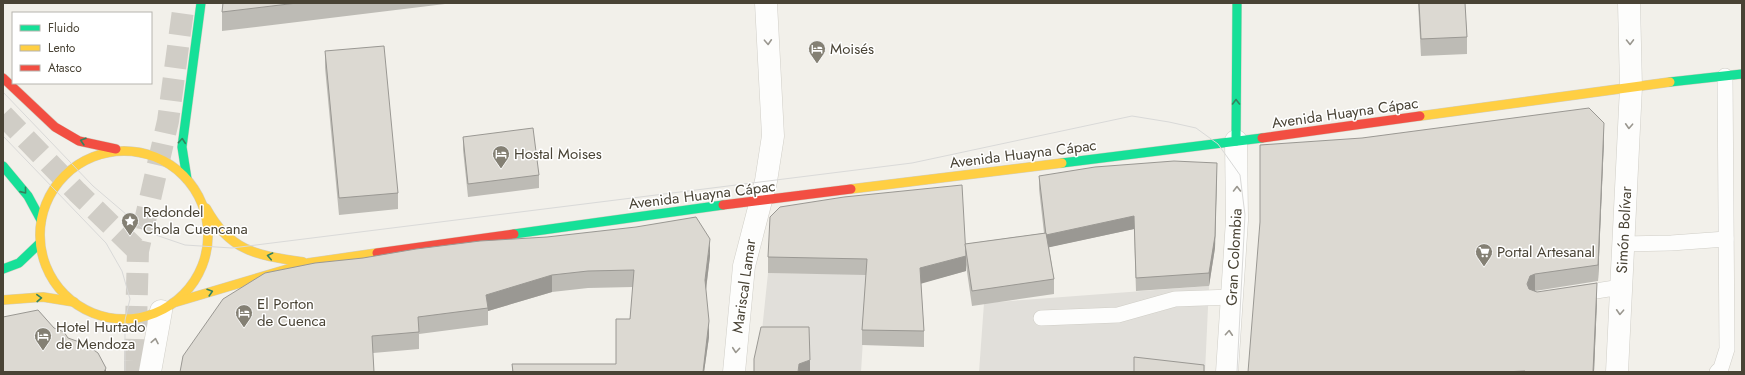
<svg xmlns="http://www.w3.org/2000/svg" width="1745" height="375" font-family="Jost,sans-serif">
<style>
.parking{fill:#e1dfda}
.lines{fill:none;stroke-linecap:round;stroke-linejoin:round}
.street-tunnel{stroke:#d0cdc6;stroke-width:22;stroke-dasharray:22 11;stroke-linecap:butt}
.secondary-tunnel{stroke:#d0cdc6;stroke-width:22;stroke-dasharray:22 11;stroke-linecap:butt}
.lane-casing{stroke:#d0cec7;stroke-width:16}
.street-casing{stroke:#d0cec7;stroke-width:23}
.fast-casing{stroke:#d2cec0;stroke-width:10}
.slow-casing{stroke:#d2cec0;stroke-width:10}
.jam-casing{stroke:#d2cec0;stroke-width:10}
.lane{stroke:#fdfdfc;stroke-width:15}
.street{stroke:#fdfdfc;stroke-width:22}
.fast{stroke:#16e098;stroke-width:9}
.slow{stroke:#ffcf43;stroke-width:9}
.jam{stroke:#f24e42;stroke-width:9}
.tram{stroke:#d9d9d8;stroke-width:1}
.wall{fill:#bdbbb5}
.shaded-wall{fill:#9a9893}
.building{fill:#dcd9d2;stroke:#9a9893}
.oneway{stroke:#9a978f}
.oneway2{stroke:#35825d}
.labels{text-anchor:middle;stroke-width:3;stroke-linejoin:round;paint-order:stroke}
.poi-label{font-size:15px;fill:#494335;stroke:#fff;text-anchor:start}
.street-label{font-size:15px;fill:#494335;stroke:#fff}
</style>
<rect width="100%" height="100%" fill="#f2f0ea"/>
<!-- parking -->
<g class="parking">
<polygon points="768,273 867,274 861,372 810,372 761,340"/>
<polygon points="1209,286 1205,372 979,372 984,303"/>
</g>
<g class="lines">
<!-- street-tunnel -->
<polyline class="street-tunnel" points="135,361 135,372"/>
<!-- secondary-tunnel -->
<g class="secondary-tunnel">
<polyline points="3,115 77,192 138,251"/>
<polyline points="135,361 138,251 168,121 184,3"/>
</g>
<!-- lane casing -->
<g class="lane-casing">
<g id="lane">
<polyline points="1623,244 1671,243 1726,239"/>
<polyline points="1577,294 1621,287"/>
<polyline points="1041,318 1118,315 1175,299 1232,297"/>
<polyline points="1717,372 1721,368 1727,349 1725,76"/>
</g>
</g>
<!-- street casing -->
<g class="street-casing">
<g id="street">
<polyline points="150,372 161,311"/>
<polyline points="734,372 744,266 766,181 773,136 766,3"/>
<polyline points="1227,372 1237,220 1236,141"/>
<polyline points="1617,372 1631,87 1629,3"/>
</g>
</g>
<!-- fast casing -->
<g class="fast-casing">
<g id="fast">
<polyline points="1670,82 1742,74"/>
<polyline points="1236,141 1237,3"/>
<polyline points="1062,163 1262,138"/>
<polyline points="3,166 28,196 41,220"/>
<polyline points="187,179 182,147 201,3"/>
<polyline points="514,234 723,205"/>
<polyline points="3,269 19,263 40,243"/>
</g>
</g>
<!-- slow casing -->
<g class="slow-casing">
<g id="slow">
<polyline points="1420,116 1670,82"/>
<circle cx="124" cy="235" r="84"/>
<polyline points="851,189 1062,163"/>
<path d="M206 208C230 252 257 255 303 262"/>
<polyline points="3,300 43,297 74,302"/>
<polyline points="173,303 308,263 377,253"/>
</g>
</g>
<!-- jam casing -->
<g class="jam-casing">
<g id="jam">
<polyline points="3,78 55,127 79,141 116,149"/>
<polyline points="1262,138 1420,116"/>
<polyline points="723,205 851,189"/>
<polyline points="377,253 514,234"/>
</g>
</g>
<!-- lane -->
<use href="#lane" class="lane"/>
<!-- street -->
<use href="#street" class="street"/>
<!-- fast -->
<use href="#fast" class="fast"/>
<!-- slow -->
<use href="#slow" class="slow"/>
<!-- jam -->
<use href="#jam" class="jam"/>
<!-- tram -->
<g class="tram">
<polyline points="3,92 93,186 147,232 185,245 232,248 912,163 1132,116 1169,122 1196,128 1218,144 1240,175 1245,215 1237,372"/>
<polyline points="3,136 106,243 122,271 130,299 125,320 125,372"/>
</g>
</g>
<!-- wall -->
<g class="wall">
<polygon points="223,3 445,3 445,4 222,31 222,12"/>
<polygon points="1418,3 1465,3 1467,37 1467,54 1421,56"/>
<polygon points="325,51 398,193 398,209 339,215 325,68"/>
<polygon points="463,137 539,175 539,188 468,197 463,150"/>
<polygon points="1604,140 1598,281 1535,291 1537,292 1597,300 1594,372 1248,372"/>
<polygon points="1039,176 1217,176 1215,248 1209,286 1136,291 1134,229 1049,247 1054,279 1054,294 972,306 966,265 966,271 921,283 924,331 924,347 862,345 862,330 866,275 768,273 768,257 965,244 1044,233 1039,189"/>
<polygon points="710,256 706,290 709,337 704,372 512,372 512,364 616,364 630,319 633,287 588,288 552,292 488,311 488,325 419,334 419,349 373,353 223,299"/>
</g>
<!-- shaded-wall -->
<g class="shaded-wall">
<polygon points="1604,123 1604,140 1598,281 1598,265"/>
<polygon points="1217,163 1215,248 1209,286 1209,273"/>
<polygon points="1134,216 1134,229 1046,248 1046,235"/>
<polygon points="710,239 710,256 705,297 705,280"/>
<polygon points="966,256 966,271 920,284 920,268"/>
<polygon points="1535,274 1535,291 1530,293 1527,284 1530,276"/>
<polygon points="552,275 552,292 488,311 486,295"/>
<polygon points="1597,283 1597,300 1594,372 1593,372"/>
<polygon points="709,321 709,337 704,372 703,372"/>
<polygon points="810,360 810,372 798,372 799,364"/>
<polygon points="106,368 106,372 104,372"/>
</g>
<!-- building -->
<g class="building">
<polygon points="223,3 297,3 222,12"/>
<polygon points="1419,3 1465,3 1467,37 1421,39"/>
<polygon points="384,46 398,193 339,198 325,51"/>
<polygon points="1589,108 1604,123 1598,265 1535,274 1530,276 1527,284 1529,289 1537,292 1597,283 1593,372 1525,372 1525,371 1503,372 1248,372 1260,222 1260,145 1362,138"/>
<polygon points="533,128 539,175 468,184 463,137"/>
<polygon points="1174,161 1217,163 1215,236 1209,273 1136,278 1134,216 1046,235 1039,176 1095,167"/>
<polygon points="962,185 966,256 920,268 924,331 862,330 867,259 768,257 770,217 780,207 844,197"/>
<polygon points="696,217 710,239 705,280 709,321 703,372 513,372 512,364 616,364 616,319 630,319 634,270 588,271 552,275 486,295 488,308 418,317 419,332 372,336 374,372 180,372 183,356 223,299 265,273 315,263 363,258 416,249 480,241 547,237 636,227"/>
<polygon points="1046,233 1054,279 972,291 965,244"/>
<polygon points="38,310 54,328 64,332 68,338 85,344 98,353 106,368 104,372 3,372 3,317"/>
<polygon points="761,327 809,327 810,360 799,364 798,372 754,372 754,359"/>
<polygon points="1134,357 1204,365 1204,372 1134,372"/>
</g>
<!-- one-way arrows -->
<defs><path id="oneway-chevron" d="M-2-3.5L2.5 0L-2 3.5" fill="none" stroke-width="1.6" stroke-linecap="round" stroke-linejoin="round"/></defs>
<g class="oneway">
<use href="#oneway-chevron" transform="translate(768 42) rotate(87)"/>
<use href="#oneway-chevron" transform="translate(1630 42) rotate(89)"/>
<use href="#oneway-chevron" transform="translate(1629 126) rotate(93)"/>
<use href="#oneway-chevron" transform="translate(1237 189) rotate(-90)"/>
<use href="#oneway-chevron" transform="translate(1620 312) rotate(93)"/>
<use href="#oneway-chevron" transform="translate(1229 333) rotate(-86)"/>
<use href="#oneway-chevron" transform="translate(155 341) rotate(-79)"/>
<use href="#oneway-chevron" transform="translate(736 350) rotate(95)"/>
</g>
<g class="oneway2">
<use href="#oneway-chevron" transform="translate(1236 102) rotate(-90)"/>
<use href="#oneway-chevron" transform="translate(83 141) rotate(-164)"/>
<use href="#oneway-chevron" transform="translate(182 141) rotate(-85)"/>
<use href="#oneway-chevron" transform="translate(24 191) rotate(51)"/>
<use href="#oneway-chevron" transform="translate(270 256) rotate(-168)"/>
<use href="#oneway-chevron" transform="translate(210 292) rotate(-17)"/>
<use href="#oneway-chevron" transform="translate(39 298) rotate(-2)"/>
</g>
<!-- icons -->
<defs>
<g id="hotel-pin" transform="scale(0.9)"><path d="M0 17L-7.5 6A9.5 9.5 0 1 1 7.5 6Z" fill="#848074" stroke="#fff"/><path d="M-6-4.5h1.5V1H6V5H4.5V3h-9V5H-6ZM-4 0a1.8 1.8 0 1 1 3.6 0ZM.5 0V-2.5h3Q6-2.5 6 0Z" fill="#fff"/></g>
<g id="sight-pin" transform="scale(0.9)"><path d="M0 17L-7.5 6A9.5 9.5 0 1 1 7.5 6Z" fill="#848074" stroke="#fff"/><path d="M0-6L1.8-2.2L6-1.7L2.9 1.2L3.7 5.4L0 3.3L-3.7 5.4L-2.9 1.2L-6-1.7L-1.8-2.2Z" fill="#fff"/></g>
<g id="supermarket-pin" transform="scale(0.9)"><path d="M0 17L-7.5 6A9.5 9.5 0 1 1 7.5 6Z" fill="#848074" stroke="#fff"/><path d="M-6-5.5h2.5l.6 2H6L4.5 2H-2.5L-4.4-4H-6ZM-1.5 3.2a1.3 1.3 0 1 0 .1 0ZM3 3.2a1.3 1.3 0 1 0 .1 0Z" fill="#fff"/></g>
</defs>
<g fill-rule="evenodd">
<use href="#hotel-pin" x="817" y="49"/>
<use href="#hotel-pin" x="501" y="154"/>
<use href="#sight-pin" x="130" y="221"/>
<use href="#supermarket-pin" x="1484" y="252"/>
<use href="#hotel-pin" x="244" y="313"/>
<use href="#hotel-pin" x="43" y="336"/>
</g>
<g class="labels">
<!-- poi labels -->
<g class="poi-label">
<text x="830" y="54">Moisés</text>
<text x="514" y="159">Hostal Moises</text>
<text x="143" y="217">Redondel<tspan x="143" dy="17">Chola Cuencana</tspan></text>
<text x="1497" y="257">Portal Artesanal</text>
<text x="257" y="309">El Porton<tspan x="257" dy="17">de Cuenca</tspan></text>
<text x="56" y="332">Hotel Hurtado<tspan x="56" dy="17">de Mendoza</tspan></text>
</g>
<!-- street labels -->
<g class="street-label">
<text transform="translate(1345 113) rotate(-8)" y="5">Avenida Huayna Cápac</text>
<text transform="translate(1023 154) rotate(-7)" y="5">Avenida Huayna Cápac</text>
<text transform="translate(702 195) rotate(-7)" y="5">Avenida Huayna Cápac</text>
<text transform="translate(1624 230) rotate(-87)" y="5">Simón Bolívar</text>
<text transform="translate(1234 257) rotate(-87)" y="5">Gran Colombia</text>
<text transform="translate(744 286) rotate(-82)" y="5">Mariscal Lamar</text>
</g>
</g>
<!-- border -->
<rect width="1745" height="375" fill="none" stroke="#494335" stroke-width="8"/>
<!-- legend -->
<rect x="12" y="12" width="140" height="72" fill="#ffffff" stroke="#b6b4ae"/>
<rect x="20" y="25" width="20" height="6" fill="#16e098" stroke="#b6b4ae"/>
<text x="48" y="32" font-size="12" fill="#494335">Fluido</text>
<rect x="20" y="45" width="20" height="6" fill="#ffcf43" stroke="#b6b4ae"/>
<text x="48" y="52" font-size="12" fill="#494335">Lento</text>
<rect x="20" y="65" width="20" height="6" fill="#f24e42" stroke="#b6b4ae"/>
<text x="48" y="72" font-size="12" fill="#494335">Atasco</text>
</svg>
